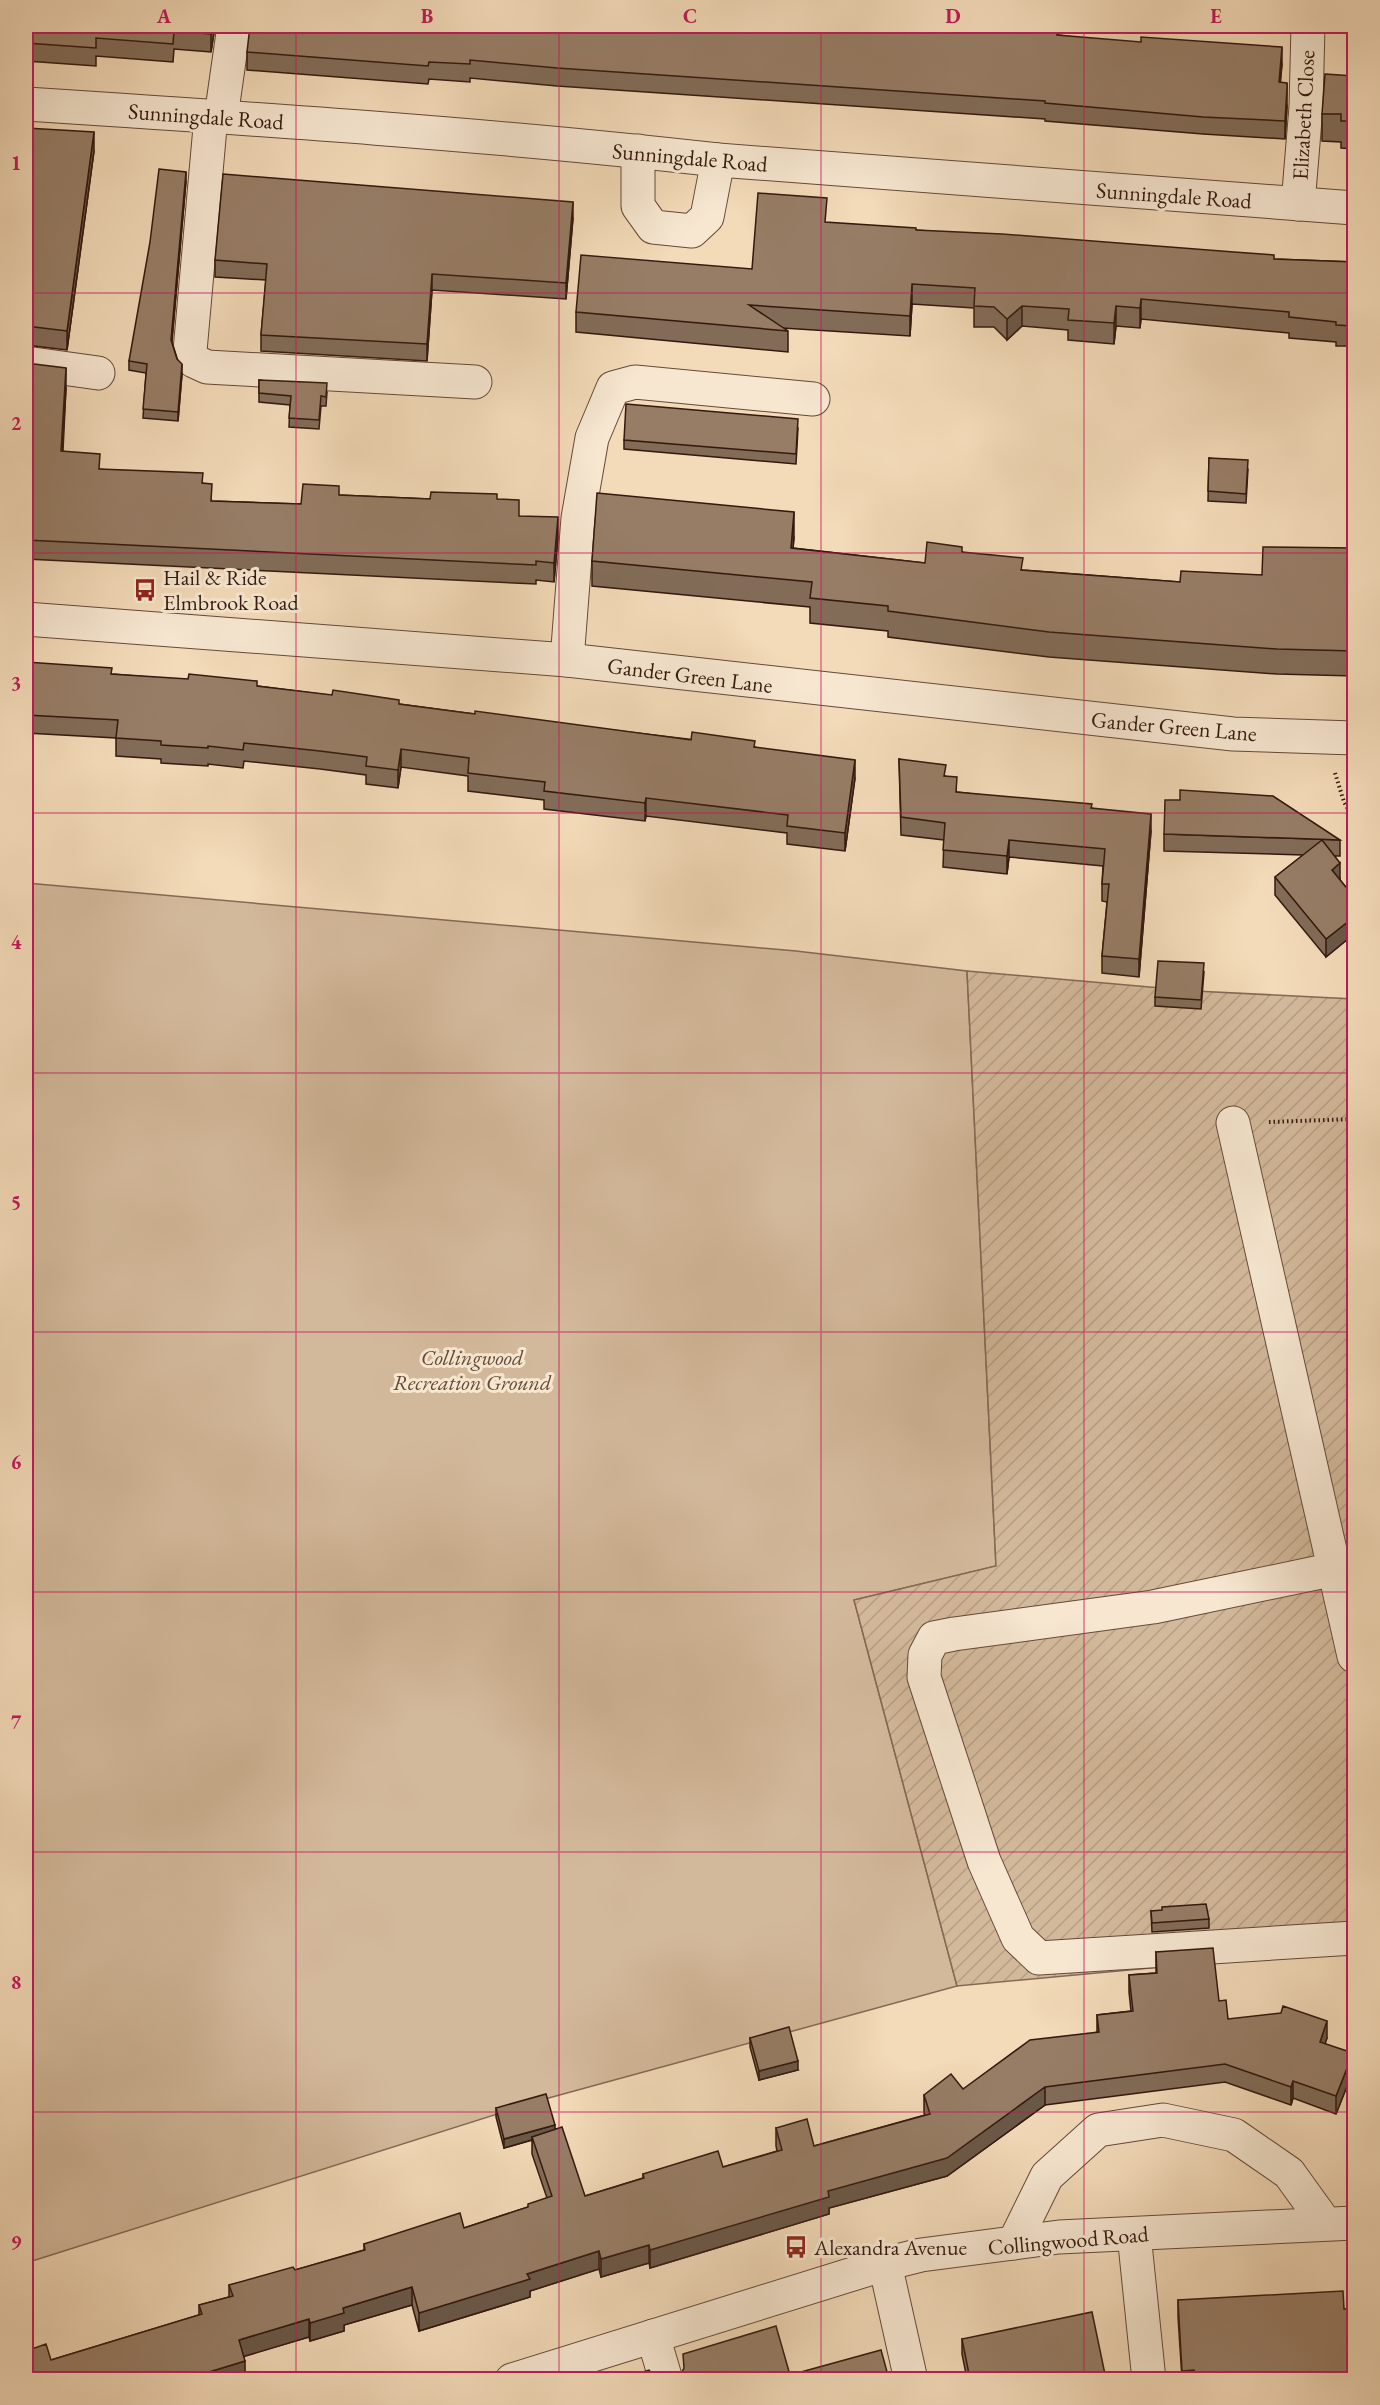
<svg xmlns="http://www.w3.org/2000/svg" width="1380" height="2405" font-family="'EB Garamond',serif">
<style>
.park{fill:#d3b99b;stroke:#846954;stroke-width:1.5}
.garden{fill:url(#garden-furrows);stroke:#846954;stroke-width:1.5}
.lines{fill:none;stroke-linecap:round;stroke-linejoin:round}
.minor-casing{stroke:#644938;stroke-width:35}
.path{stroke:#34190e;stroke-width:4;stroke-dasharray:1.5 3;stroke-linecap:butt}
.minor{stroke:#f7e7d1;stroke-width:33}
.wall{fill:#826c58;stroke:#34190e;stroke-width:1.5}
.shaded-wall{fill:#6a5847;stroke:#34190e;stroke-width:1.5}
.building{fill:#977d66;stroke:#34190e;stroke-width:1.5}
.grid{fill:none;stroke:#c2185b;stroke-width:1.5;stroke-opacity:0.55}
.labels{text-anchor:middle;stroke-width:6;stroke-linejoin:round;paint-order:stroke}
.street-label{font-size:22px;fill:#34190e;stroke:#f7e7d1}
.poi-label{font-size:22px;fill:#34190e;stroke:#f7e7d1;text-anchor:start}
.park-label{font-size:22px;font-style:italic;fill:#644938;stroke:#f7e7d1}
.neatline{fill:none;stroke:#c2185b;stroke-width:2}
.grid-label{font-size:20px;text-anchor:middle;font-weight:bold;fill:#c2185b}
</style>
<defs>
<pattern id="garden-furrows" width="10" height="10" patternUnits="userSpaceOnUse" patternTransform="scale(1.5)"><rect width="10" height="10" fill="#d3b99b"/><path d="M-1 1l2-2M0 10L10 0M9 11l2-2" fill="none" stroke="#b69e84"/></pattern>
</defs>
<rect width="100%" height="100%" fill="#f3dab8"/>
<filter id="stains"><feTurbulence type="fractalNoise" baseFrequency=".00333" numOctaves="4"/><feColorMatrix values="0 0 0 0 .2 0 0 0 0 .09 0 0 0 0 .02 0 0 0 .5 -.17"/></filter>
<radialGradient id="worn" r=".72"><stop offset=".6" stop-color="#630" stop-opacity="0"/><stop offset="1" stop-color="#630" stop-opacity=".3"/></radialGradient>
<!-- park -->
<polygon class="park" points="26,883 796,951 967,971 996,1566 854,1600 957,1986 545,2099 26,2263"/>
<!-- garden -->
<polygon class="garden" points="967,971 1195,991 1354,999 1354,1949 957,1986 854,1600 996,1566"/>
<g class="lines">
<!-- minor casing -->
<g class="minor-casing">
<g id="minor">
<path d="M26 104C256 119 488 134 718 160L1354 208"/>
<polyline points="211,116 190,351 194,361 207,367 475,382"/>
<polyline points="221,117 234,26"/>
<polyline points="638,151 638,206 653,227 692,231 707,217 718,160"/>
<polyline points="1298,204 1306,107 1308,26"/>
<polyline points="26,363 98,373"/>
<polyline points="26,619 567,660 1233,734 1354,738"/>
<polyline points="567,660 578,518 592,438 613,388 635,382 813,399"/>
<polyline points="1233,1123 1354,1656"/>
<polyline points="1354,1565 1153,1607 954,1634 934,1638 925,1655 924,1677 984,1861 1018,1938 1039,1958 1354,1938"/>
<polyline points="1134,2234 1149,2380"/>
<polyline points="1014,2243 1047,2176 1098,2130 1163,2120 1234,2135 1289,2173 1325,2223"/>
<polyline points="885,2264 911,2380"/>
<polyline points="653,2336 666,2380"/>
<polyline points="512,2380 885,2264 921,2255 1059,2237 1354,2223"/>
</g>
</g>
<!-- path -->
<g class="path">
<polyline points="1335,773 1344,802 1354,819"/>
<polyline points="1269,1122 1354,1119"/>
</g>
<!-- minor -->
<use href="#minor" class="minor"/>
</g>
<!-- wall -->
<g class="wall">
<polygon points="26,26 215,26 211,52 174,49 173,62 96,56 96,66 26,61"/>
<polygon points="1058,26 1058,35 1282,64 1280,82 1287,106 1285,139 1203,134 1045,121 1045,119 557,86 470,78 470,82 429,79 428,84 247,70 247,52 1023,28"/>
<polygon points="1354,76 1354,149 1341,148 1341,142 1322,141 1322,114"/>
<polygon points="26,128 94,151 67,350 26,345"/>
<polygon points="186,181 172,342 182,374 178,421 143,418 146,373 129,370 129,361"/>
<polygon points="573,218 566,299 432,290 427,361 261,351 261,335 266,280 215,277 215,260"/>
<polygon points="916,230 1274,259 1354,262 1354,346 1336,346 1336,342 1289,338 1289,333 1141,319 1140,328 1116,326 1114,344 1068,340 1068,330 1022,326 1007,340 994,327 974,327 974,308 912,304 910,336 782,328 788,331 788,352 576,332 576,312"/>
<polygon points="26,363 66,388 63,451 100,469 203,483 212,501 301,504 339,495 430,499 497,499 519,516 558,537 554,582 536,580 536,584 26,559"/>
<polygon points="259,380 327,392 326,406 321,406 319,429 289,427 290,405 259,402"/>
<polygon points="798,428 796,464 624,449 624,440"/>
<polygon points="1209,458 1248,469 1246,503 1208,501"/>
<polygon points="794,537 793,548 925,563 962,552 1023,570 1180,582 1262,575 1354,548 1354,676 1277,674 1049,657 888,637 888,631 810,623 810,607 592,586 592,561"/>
<polygon points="26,662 112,674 257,686 399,704 467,713 755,747 855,778 845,851 787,844 787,833 646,816 645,821 544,809 544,800 468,791 468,776 401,767 398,788 366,784 366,775 320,769 244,761 243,768 208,764 208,766 161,763 161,759 116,756 116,738 26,733"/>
<polygon points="899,759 946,776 957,792 1092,808 1151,831 1139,977 1102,973 1102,956 1107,902 1102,901 1102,884 1103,866 1009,857 1007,874 943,867 944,840 901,835"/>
<polygon points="1164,834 1340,840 1340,856 1335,856 1340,880 1354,897 1354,934 1326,957 1275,895 1275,877 1303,855 1164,851"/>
<polygon points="1204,972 1201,1009 1155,1006 1155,997"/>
<polygon points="1151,1911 1209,1919 1209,1928 1152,1932"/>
<polygon points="1156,1952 1219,2001 1228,2019 1327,2038 1325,2043 1353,2071 1336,2114 1293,2098 1291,2105 1225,2082 1045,2105 947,2176 829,2208 829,2214 650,2268 649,2263 601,2277 599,2269 530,2291 530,2297 419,2331 412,2305 344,2325 344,2331 310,2341 309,2337 244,2356 245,2379 51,2360 199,2315 199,2305 229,2297 229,2285 295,2270 364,2250 364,2244 464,2228 528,2207 547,2198 532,2154 532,2140 504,2148 496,2117 496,2108 555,2129 585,2196 643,2178 643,2174 723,2167 777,2151 776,2146 776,2128 814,2146 925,2115 924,2113 924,2095 963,2089 1097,2032 1097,2015 1131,2011 1129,1992 1129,1975 1156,1973"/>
<polygon points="750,2038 798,2070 759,2080 750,2047"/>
<polygon points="1178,2300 1344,2309 1354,2309 1354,2379 1182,2379 1178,2317"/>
<polygon points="962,2339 1106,2379 967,2379 962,2354"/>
</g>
<!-- shaded-wall -->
<g class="shaded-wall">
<polygon points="213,26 215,26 211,52 211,34"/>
<polygon points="1282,47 1282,64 1279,100 1279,82"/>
<polygon points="1287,83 1287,106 1285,139 1285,121"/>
<polygon points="94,132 94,151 67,350 67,331"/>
<polygon points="186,172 186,181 171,349 171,340"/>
<polygon points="573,202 573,218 566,299 566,283"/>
<polygon points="432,274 432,290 427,361 427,344"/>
<polygon points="912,284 912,304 910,336 910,316"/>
<polygon points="1141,299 1141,319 1140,328 1140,308"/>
<polygon points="1022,306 1022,326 1007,340 1007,319"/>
<polygon points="1116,306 1116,326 1114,344 1114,323"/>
<polygon points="182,364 182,374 178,421 178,412"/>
<polygon points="66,368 66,388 61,471 61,451"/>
<polygon points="794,512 794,537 791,573 791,548"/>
<polygon points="558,517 558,537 554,582 554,563"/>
<polygon points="401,749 401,767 398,788 398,770"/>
<polygon points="855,760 855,778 845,851 845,833"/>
<polygon points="646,798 646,816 645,821 645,803"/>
<polygon points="1151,814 1151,831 1139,977 1139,959"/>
<polygon points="1009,840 1009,857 1007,874 1007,856"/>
<polygon points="1340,863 1340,881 1332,870"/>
<polygon points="1354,917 1354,934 1326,957 1326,939"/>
<polygon points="1327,2021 1327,2038 1320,2059 1320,2042"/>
<polygon points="1353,2053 1353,2071 1336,2114 1336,2096"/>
<polygon points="798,2061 798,2070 759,2080 759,2071"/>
<polygon points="1293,2081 1293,2098 1291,2105 1291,2087"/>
<polygon points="1045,2087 1045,2105 947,2176 829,2208 829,2214 650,2268 650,2250 828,2191"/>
<polygon points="555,2125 555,2134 532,2137 532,2140 504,2148 504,2139"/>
<polygon points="649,2245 649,2263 601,2277 601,2259"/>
<polygon points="599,2251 599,2269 530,2291 530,2297 419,2331 419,2313 527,2274"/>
<polygon points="412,2287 412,2305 344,2325 344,2331 310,2341 310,2323 343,2308"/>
<polygon points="309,2319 309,2337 239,2358 239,2340"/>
<polygon points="245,2361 245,2379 186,2379"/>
</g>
<!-- building -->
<g class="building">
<polygon points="26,26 213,26 211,34 174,31 173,44 96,38 96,48 26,43"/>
<polygon points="250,26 989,26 1023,28 1024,26 1057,26 1057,35 1141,42 1141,37 1282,47 1279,82 1287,83 1287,88 1285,121 1203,117 1045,103 1045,101 557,68 470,60 470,64 429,62 428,66 247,52"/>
<polygon points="1325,74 1354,76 1354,121 1341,121 1341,114 1322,114"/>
<polygon points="26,128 94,132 67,331 26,326"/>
<polygon points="159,169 186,172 171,340 177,359 182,364 178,412 143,409 147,364 129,361 150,242"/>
<polygon points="223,174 573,202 566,283 432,274 427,344 261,335 267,264 215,260"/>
<polygon points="758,193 827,198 825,222 916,228 916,230 1002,234 1234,252 1274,255 1274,259 1354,262 1354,326 1336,325 1336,322 1289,317 1289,312 1141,299 1140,308 1116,306 1114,323 1068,320 1069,309 1022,306 1007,319 994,307 974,306 975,288 912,284 910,316 749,305 788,331 576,312 581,255 752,269"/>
<polygon points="26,363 66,368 61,451 100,454 99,469 203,473 202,483 212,484 211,501 301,504 303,484 339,486 339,495 430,499 431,492 497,494 497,499 519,500 519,516 558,517 554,563 536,561 536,565 26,540"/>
<polygon points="259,380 327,383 326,397 321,396 319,420 289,418 291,396 259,393"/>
<polygon points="626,404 798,419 796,454 624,440"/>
<polygon points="1209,458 1248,460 1246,494 1208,491"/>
<polygon points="597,493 794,512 791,548 925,563 927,542 962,547 962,552 1023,558 1021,570 1180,582 1181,571 1262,575 1263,547 1354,548 1354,651 1277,649 1049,632 888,611 888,606 810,598 812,582 592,561"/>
<polygon points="26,662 112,668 111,674 188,679 189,674 257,681 257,686 332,695 333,690 399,700 399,704 467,713 475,714 475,711 691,740 692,732 755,741 754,747 855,760 845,833 787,826 788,815 646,798 645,803 544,791 545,782 468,773 469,758 401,749 398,770 366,766 367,757 320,751 244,743 243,750 208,746 208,748 161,745 161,741 116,738 118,720 26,715"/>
<polygon points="899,759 946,765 944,776 957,777 956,792 1092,804 1091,808 1151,814 1139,959 1102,956 1109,884 1102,884 1105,849 1009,840 1007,856 943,850 945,823 901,817"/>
<polygon points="1180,790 1273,796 1340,840 1164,834 1165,800 1180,800"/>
<polygon points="1322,840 1340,863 1332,870 1354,897 1354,917 1326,939 1275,877"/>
<polygon points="1158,961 1204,963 1201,1000 1155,997"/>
<polygon points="1206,1904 1209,1919 1152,1923 1151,1911 1162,1910 1162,1907"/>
<polygon points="1213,1948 1219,2001 1226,2000 1228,2019 1281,2013 1283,2006 1327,2021 1320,2042 1353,2053 1336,2096 1293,2081 1291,2087 1225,2064 1045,2087 947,2158 828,2191 829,2197 650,2250 649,2245 601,2259 599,2251 527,2274 530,2279 419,2313 412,2287 343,2308 344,2313 310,2323 309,2319 239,2340 245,2361 186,2379 26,2379 26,2351 46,2344 51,2360 202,2314 199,2305 233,2296 229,2285 293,2267 295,2270 365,2250 364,2244 460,2213 464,2228 528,2207 528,2204 552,2196 532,2137 562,2127 585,2196 644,2178 643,2174 718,2151 723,2167 782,2150 776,2128 807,2119 814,2146 930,2114 924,2095 951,2074 963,2089 1030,2040 1099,2032 1097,2015 1133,2011 1129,1975 1157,1973 1156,1952"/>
<polygon points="789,2027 798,2061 759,2071 750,2038"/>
<polygon points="546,2094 555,2125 504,2139 496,2108"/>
<polygon points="1343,2291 1344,2309 1354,2309 1354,2369 1348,2370 1348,2376 1294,2379 1195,2379 1194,2370 1182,2371 1178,2300"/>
<polygon points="1092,2312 1106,2379 970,2379 962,2339"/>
<polygon points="776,2326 790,2375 881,2350 889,2379 674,2379 679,2377 684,2368 683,2354"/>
<polygon points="649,2370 654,2377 658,2379 619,2379"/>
</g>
<!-- grid -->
<path class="grid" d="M296 26V2380M559 26V2380M821 26V2380M1084 26V2380M26 293H1354M26 553H1354M26 813H1354M26 1073H1354M26 1332H1354M26 1592H1354M26 1852H1354M26 2112H1354"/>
<!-- icons -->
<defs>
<g id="bus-bare" transform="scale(1.8)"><path d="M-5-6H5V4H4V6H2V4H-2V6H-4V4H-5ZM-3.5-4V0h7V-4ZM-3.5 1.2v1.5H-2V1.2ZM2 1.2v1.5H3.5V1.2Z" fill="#8f2418" stroke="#f7e7d1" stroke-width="2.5" paint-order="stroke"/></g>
</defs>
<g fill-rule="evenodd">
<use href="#bus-bare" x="145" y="590"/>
<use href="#bus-bare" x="796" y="2247"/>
</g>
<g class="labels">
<!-- street labels -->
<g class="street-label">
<text transform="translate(1303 115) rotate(-87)" y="8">Elizabeth Close</text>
<text transform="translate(206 116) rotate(4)" y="8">Sunningdale Road</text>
<text transform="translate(690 157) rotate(5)" y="8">Sunningdale Road</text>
<text transform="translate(1174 195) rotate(4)" y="8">Sunningdale Road</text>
<text transform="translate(690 675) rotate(7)" y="8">Gander Green Lane</text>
<text transform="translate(1174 726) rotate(5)" y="8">Gander Green Lane</text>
<text transform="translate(1068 2240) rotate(-5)" y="8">Collingwood Road</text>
</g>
<!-- poi labels -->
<g class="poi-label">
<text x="163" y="585">Hail &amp; Ride<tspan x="163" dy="25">Elmbrook Road</tspan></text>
<text x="814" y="2255">Alexandra Avenue</text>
</g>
<!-- park labels -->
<g class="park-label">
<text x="472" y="1365">Collingwood<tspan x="472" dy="25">Recreation Ground</tspan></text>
</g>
</g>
<!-- margin -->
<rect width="1380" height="2405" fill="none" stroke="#f3dab8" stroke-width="66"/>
<rect x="33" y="33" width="1314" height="2339" class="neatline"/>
<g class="grid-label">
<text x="164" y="23">A</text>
<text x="427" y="23">B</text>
<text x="690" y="23">C</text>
<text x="953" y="23">D</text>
<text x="1216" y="23">E</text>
<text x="16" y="170">1</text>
<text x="16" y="430">2</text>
<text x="16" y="690">3</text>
<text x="16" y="949">4</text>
<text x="16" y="1209">5</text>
<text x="16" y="1469">6</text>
<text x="16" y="1729">7</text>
<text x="16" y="1989">8</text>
<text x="16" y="2249">9</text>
</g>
<rect width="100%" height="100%" filter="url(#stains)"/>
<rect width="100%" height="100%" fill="url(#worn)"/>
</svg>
